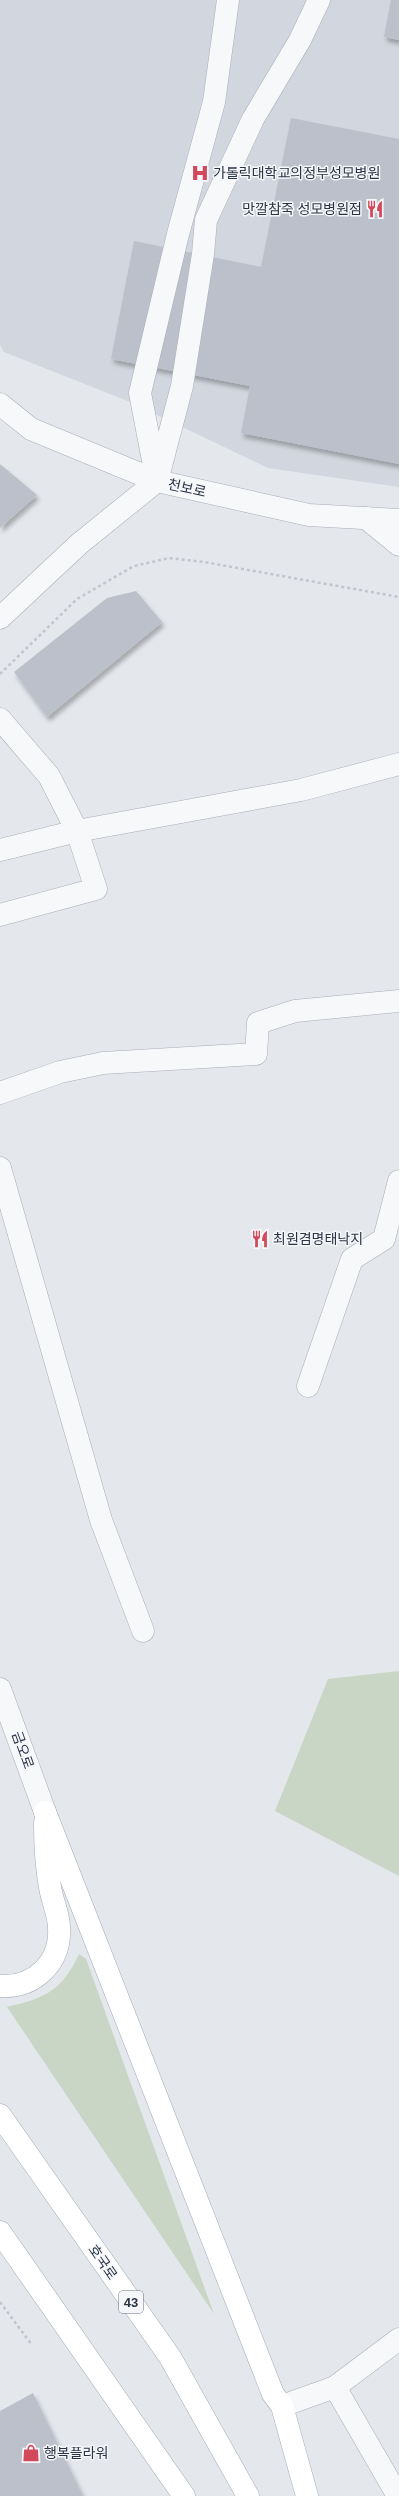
<svg xmlns="http://www.w3.org/2000/svg" width="399" height="2496" font-family="Arial,'Noto Sans KR',sans-serif">
<style>
.built{fill:#d2d6de}
.green{fill:#c9d6c5}
.building{fill:#bbc0ca;filter:url(#shadow)}
.lines{fill:none;stroke-linecap:round;stroke-linejoin:round}
.minor-casing{stroke:#a9aeb7;stroke-width:23}
.major-casing{stroke:#a3abb8;stroke-width:23}
.path{stroke:#c2c5cb;stroke-width:2.5;stroke-dasharray:3 3;stroke-linecap:butt}
.minor{stroke:#f7f8fa;stroke-width:22}
.major{stroke:#fff;stroke-width:22}
.labels{text-anchor:middle;stroke-width:3;stroke-linejoin:round;paint-order:stroke}
.shield{fill:#f4f6f9;stroke:#676e7b;stroke-width:1}
.shield-label{font-size:13px;font-weight:bold;fill:#2b3445}
.poi-label{font-size:14px;fill:#2b3445;stroke:#f4f6f9;text-anchor:start}
.street-label{font-size:14px;fill:#2b3445;stroke:#f4f6f9}
</style>
<defs>
<filter id="shadow"><feDropShadow dx="2.5" dy="4.5" stdDeviation="2" flood-color="#0004"/></filter>
</defs>
<rect width="100%" height="100%" fill="#e4e7ec"/>
<!-- built -->
<polygon class="built" points="0,0 399,0 399,487 268,468 130,402 4,352 0,345"/>
<!-- green -->
<g class="green">
<polygon points="399,1671 399,1876 275,1811 328,1679"/>
<path d="M79 1954 86 1959 214 2314 7 2007C45 1998 62 1991 79 1954Z"/>
</g>
<!-- building -->
<g class="building">
<polygon points="391,0 399,0 399,40 384,37"/>
<polygon points="291,118 399,139 399,464 241,433 250,386 111,359 134,241 261,267"/>
<polygon points="0,464 37,495 0,528"/>
<polygon points="136,591 162,622 47,717 14,672 107,598"/>
<polygon points="33,2393 83,2496 0,2496 0,2411"/>
</g>
<g class="lines">
<!-- minor casing -->
<g class="minor-casing">
<g id="minor">
<polyline points="0,404 31,429 157,481 309,515 399,520"/>
<polyline points="156,476 140,393 178,234 214,102 228,0"/>
<polyline points="157,481 182,386 203,254 206,220 253,119 300,40 319,0"/>
<polyline points="366,518 399,545"/>
<polyline points="0,618 79,544 157,481"/>
<polyline points="0,719 49,776 77,831 96,889 0,915"/>
<polyline points="0,850 77,831 301,790 399,764"/>
<polyline points="0,1093 60,1072 103,1063 256,1054 258,1023 295,1011 399,1001"/>
<polyline points="0,1168 101,1520 143,1631"/>
<polyline points="308,1386 352,1259 384,1239 399,1181"/>
<polyline points="0,1689 45,1812"/>
<polyline points="335,2387 398,2496"/>
<polyline points="282,2406 335,2387 399,2339"/>
</g>
</g>
<!-- major casing -->
<g class="major-casing">
<g id="major">
<polyline points="45,1812 273,2394 282,2406 307,2496"/>
<path d="M0 1986C34 1988 61 1963 59 1928 59 1914 52 1901 50 1887 46 1865 45 1845 45 1823"/>
<polyline points="0,2115 170,2357 248,2496"/>
<polyline points="0,2232 184,2496"/>
</g>
</g>
<!-- path -->
<g class="path">
<polyline points="0,674 77,599 134,566 169,558 204,562 399,597"/>
<polyline points="0,2302 32,2345"/>
</g>
<!-- minor -->
<use href="#minor" class="minor"/>
<!-- major -->
<use href="#major" class="major"/>
</g>
<!-- icons -->
<defs>
<g id="hospital-bare" transform="scale(1.38)"><path d="M-5-5h3v3.5h4V-5h3V5h-3V1.5h-4V5h-3Z" fill="#d1495b" stroke="#f4f6f9" stroke-width="2.5" paint-order="stroke"/></g>
<g id="restaurant-bare" transform="scale(1.38)"><path d="M-5-6h1v4h1v-4h1v4h1v-4h1v5L-1.5 .5V6h-2V.5L-5-1ZM5-6V6H3V1.5H1.5Q1.5-4 5-6Z" fill="#d1495b" stroke="#f4f6f9" stroke-width="2.5" paint-order="stroke"/></g>
<g id="shop-bare" transform="scale(1.38)"><path d="M-5-2.5h2.3a2.7 3.5 0 0 1 5.4 0H5L5.5 6h-11ZM-1.5-2.5h3a1.5 2.3 0 0 0-3 0Z" fill="#d1495b" stroke="#f4f6f9" stroke-width="2.5" paint-order="stroke"/></g>
</defs>
<g fill-rule="evenodd">
<use href="#hospital-bare" x="200" y="173"/>
<use href="#restaurant-bare" x="375" y="209"/>
<use href="#restaurant-bare" x="260" y="1239"/>
<use href="#shop-bare" x="31" y="2453"/>
</g>
<g class="labels">
<!-- shield labels -->
<rect class="shield" x="119" y="2291" width="24" height="22" rx="3"/>
<g class="shield-label">
<text x="131" y="2307">43</text>
</g>
<!-- poi labels -->
<g class="poi-label">
<text x="213" y="178">가톨릭대학교의정부성모병원</text>
<text x="362" y="214" text-anchor="end">맛깔참죽 성모병원점</text>
<text x="273" y="1244">최원겸명태낙지</text>
<text x="44" y="2458">행복플라워</text>
</g>
<!-- street labels -->
<g class="street-label">
<text transform="translate(187 488) rotate(13)" y="5">천보로</text>
<text transform="translate(23 1750) rotate(70)" y="5">금오로</text>
<text transform="translate(103 2262) rotate(55)" y="5">호국로</text>
</g>
</g>
</svg>
